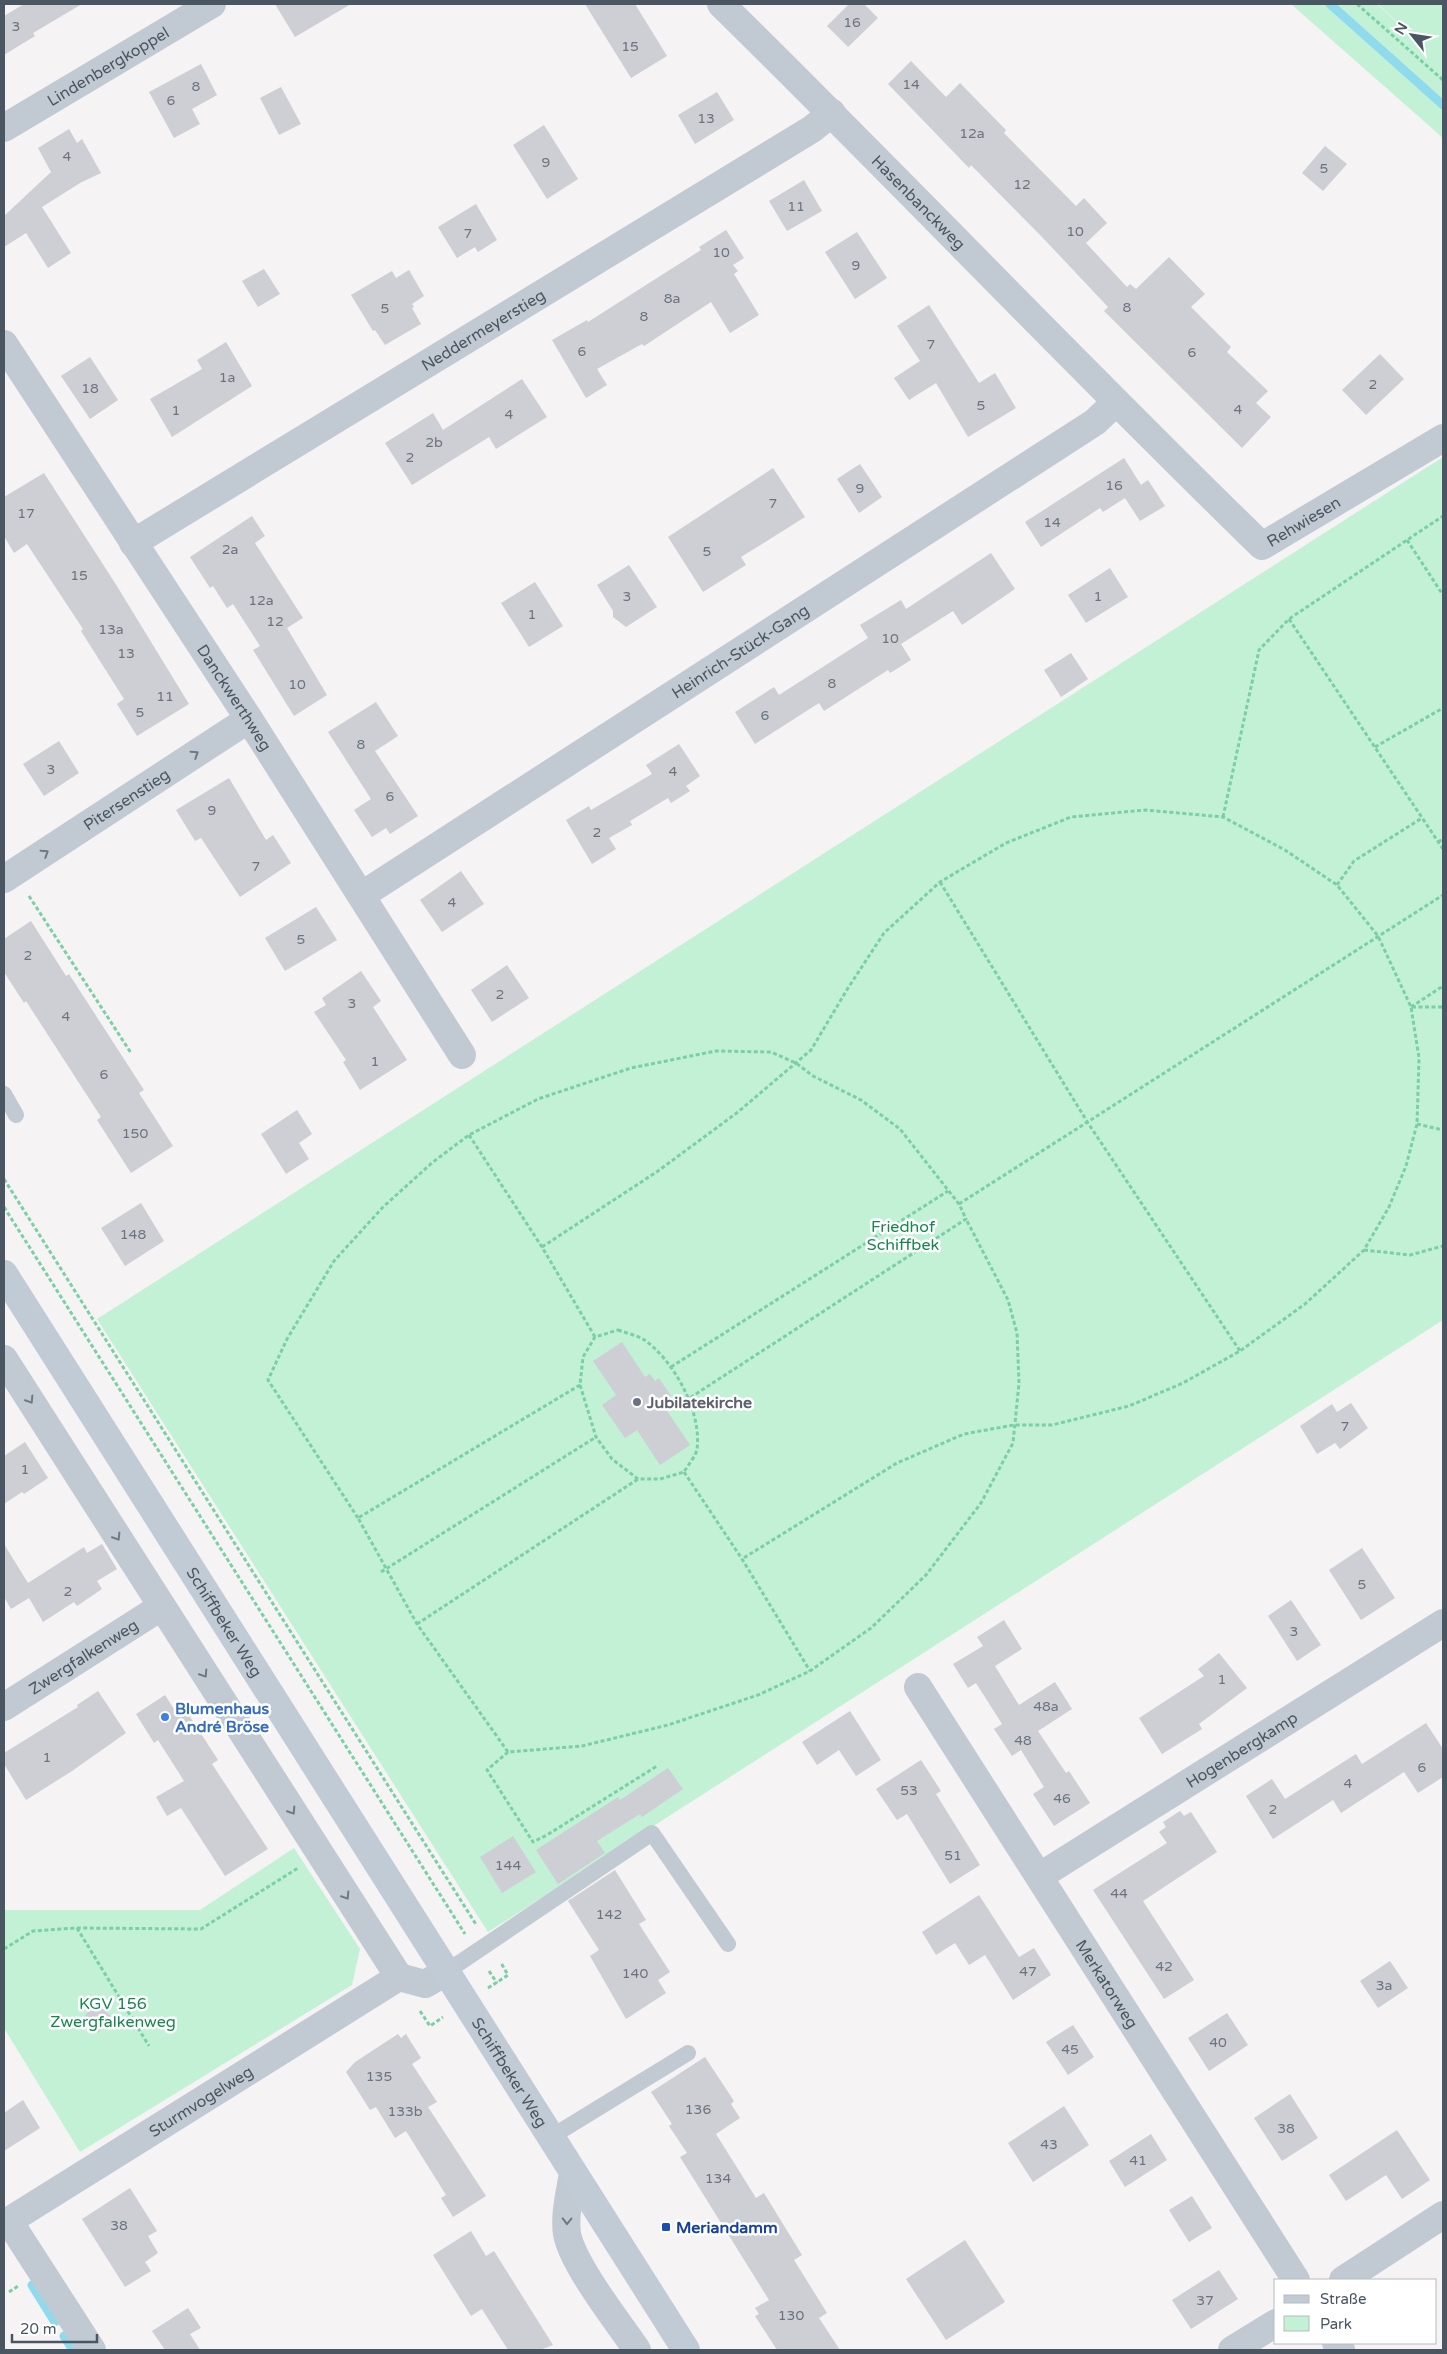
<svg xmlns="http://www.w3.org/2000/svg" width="1447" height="2354" font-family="'Varela Round',sans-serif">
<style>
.green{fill:#c3f1d5}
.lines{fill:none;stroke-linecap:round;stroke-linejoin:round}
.stream{stroke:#90daee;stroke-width:9}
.building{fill:#cdcfd5}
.path{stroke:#7ad0a6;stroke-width:3;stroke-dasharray:4 2.5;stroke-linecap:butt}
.service{stroke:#c1cad2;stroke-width:16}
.minor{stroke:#c1cad2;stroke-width:28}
.secondary{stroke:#c1cbd6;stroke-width:28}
.oneway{stroke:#6e7983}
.worship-dot{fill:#6b7280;stroke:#fff;stroke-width:2}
.shop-dot{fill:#3f7fe0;stroke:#fff;stroke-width:2}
.transit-dot{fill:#1a4fb4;stroke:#fff;stroke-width:2}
.labels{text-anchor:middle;stroke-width:5;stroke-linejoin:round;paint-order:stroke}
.number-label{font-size:14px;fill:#6b747e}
.street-label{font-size:16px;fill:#4a5661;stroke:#fff}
.park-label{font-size:16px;fill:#17864f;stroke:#fff}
.worship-label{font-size:16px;font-weight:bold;fill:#5b616d;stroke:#fff;text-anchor:start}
.shop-label{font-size:16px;font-weight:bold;fill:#366cbe;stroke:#fff;text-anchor:start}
.transit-label{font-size:16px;font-weight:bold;fill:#164399;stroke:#fff;text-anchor:start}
</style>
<rect width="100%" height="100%" fill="#f5f3f3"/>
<!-- green -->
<g class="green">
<polygon points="1291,4 1377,4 1440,61 1378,4 1443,4 1443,138"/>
<polygon points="1443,457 1443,1320 488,1932 97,1319"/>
<polygon points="294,1848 360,1949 352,1985 80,2152 4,2028 4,1910 200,1910"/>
</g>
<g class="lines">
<!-- stream -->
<g class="stream">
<polyline points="1330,4 1443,105"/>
<polyline points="32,2285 55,2322"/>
<polyline points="64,2336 73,2350"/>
</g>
</g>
<!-- building -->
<g class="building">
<polygon points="24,4 82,4 33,33 35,36 4,55 4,16"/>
<polygon points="275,4 351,4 295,37"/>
<polygon points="585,4 635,4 667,56 631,78"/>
<polygon points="849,4 864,4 878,18 848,47 827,26"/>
<polygon points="911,61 946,97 960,83 1006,130 1004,133 1076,206 1084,198 1107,223 1086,243 1127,287 1130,284 1136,289 1169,257 1205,294 1191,307 1231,347 1227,352 1268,391 1256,403 1271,417 1242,448 1104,311 1108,307 1043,238 971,165 969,168 888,84"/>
<polygon points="201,64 217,95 192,109 200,124 174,138 149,92"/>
<polygon points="281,87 301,124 279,135 260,98"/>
<polygon points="717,92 734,120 695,144 678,115"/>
<polygon points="544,125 578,179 547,199 513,145"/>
<polygon points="69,129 77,143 82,139 101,173 80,183 42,207 71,253 48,268 26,233 4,247 4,216 51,172 38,148"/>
<polygon points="1325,146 1347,164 1323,191 1302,173"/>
<polygon points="804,180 822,211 787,231 769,201"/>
<polygon points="476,204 497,240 478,252 475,247 457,258 438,227"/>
<polygon points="726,230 744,258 733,265 738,271 734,274 759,315 730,333 711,302 644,346 642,344 597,369 607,385 586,398 552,340 587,320 588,322 701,250 699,247"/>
<polygon points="857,232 887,278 855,299 825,252"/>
<polygon points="264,269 280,294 258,307 242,281"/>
<polygon points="409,270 424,296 412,304 414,307 412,308 421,324 385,345 375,330 373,331 351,295 392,271 396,278"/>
<polygon points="929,305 979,383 995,373 1016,408 968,437 936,383 909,400 894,378 920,361 897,326"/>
<polygon points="226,342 252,386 172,437 150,399 202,369 197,360"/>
<polygon points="1380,354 1404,379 1366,415 1342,390"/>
<polygon points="90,357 118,400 90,419 61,376"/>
<polygon points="522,379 547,417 496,449 489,437 412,485 385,443 433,413 443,430"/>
<polygon points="1124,458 1141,485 1148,480 1165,506 1140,521 1125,498 1103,512 1100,508 1041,547 1025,522"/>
<polygon points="860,464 882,497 859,513 837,479"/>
<polygon points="773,468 805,517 741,557 746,565 703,592 668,537"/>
<polygon points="44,473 115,583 189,704 137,736 117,704 124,699 81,631 83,629 27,544 14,553 4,536 4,497"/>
<polygon points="252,516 265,536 255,543 303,618 287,628 327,695 294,716 253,650 260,646 233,604 227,608 213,586 210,588 190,557"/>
<polygon points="991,553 1015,589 962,625 953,611 901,644 911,660 890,673 888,670 824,711 819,703 755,744 735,712 774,687 779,695 868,638 860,625 901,600 906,609"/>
<polygon points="629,565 657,607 626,627 613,617 613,611 597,585"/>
<polygon points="1110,568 1128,597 1086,623 1068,595"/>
<polygon points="535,582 563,626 529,647 501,603"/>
<polygon points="1071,653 1088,679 1061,697 1044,670"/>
<polygon points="376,702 398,736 375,751 418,816 390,834 386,828 372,837 354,810 371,799 328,732"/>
<polygon points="59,741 79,773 44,796 23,764"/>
<polygon points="679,744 700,776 686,786 690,791 671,803 668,798 630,821 632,825 609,838 616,849 592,864 566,820 589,806 591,810 652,774 646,765"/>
<polygon points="229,778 266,840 273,835 291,863 240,897 201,838 195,841 176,810"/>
<polygon points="461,871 484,904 442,932 420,900"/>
<polygon points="316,907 337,940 285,971 265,938"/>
<polygon points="31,921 66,976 69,974 144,1090 139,1093 173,1146 131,1173 97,1120 101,1117 26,1001 24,1003 4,972 4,939"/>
<polygon points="507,965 529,998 492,1022 471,990"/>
<polygon points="361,971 381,1001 373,1007 407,1060 360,1090 343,1062 346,1060 314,1012 326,1005 322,998"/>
<polygon points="297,1110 312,1134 299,1143 309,1159 286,1174 261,1134"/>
<polygon points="141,1203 164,1241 125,1266 101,1228"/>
<polygon points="622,1342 645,1377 650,1374 655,1381 659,1378 671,1396 666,1400 672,1408 667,1411 690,1445 660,1465 637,1430 625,1438 602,1405 616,1395 593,1361"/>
<polygon points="1351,1403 1368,1428 1340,1449 1335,1443 1317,1454 1300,1426 1332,1404 1337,1412"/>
<polygon points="25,1442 48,1478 24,1494 22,1492 4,1504 4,1456"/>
<polygon points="4,1544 28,1583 84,1547 87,1553 102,1544 117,1569 97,1581 102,1589 77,1606 74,1602 43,1622 29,1598 11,1609 4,1597"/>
<polygon points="1362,1548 1395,1598 1361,1620 1329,1570"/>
<polygon points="1291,1600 1321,1645 1297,1661 1268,1616"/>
<polygon points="1004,1620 1022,1649 995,1666 1019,1705 1055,1682 1072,1709 1038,1731 1066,1773 1069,1771 1090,1803 1054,1826 1033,1794 1044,1787 1021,1750 1012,1756 994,1729 1002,1724 976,1683 968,1688 953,1664 983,1646 977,1637"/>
<polygon points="1219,1653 1247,1688 1199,1724 1202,1729 1162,1754 1139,1718 1204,1676 1198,1669"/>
<polygon points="98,1691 126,1733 72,1771 26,1800 4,1764 4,1753 78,1707 77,1705"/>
<polygon points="165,1695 179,1717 187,1712 218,1760 212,1764 268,1849 225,1876 181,1808 167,1816 156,1797 184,1781 158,1740 154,1743 136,1714"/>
<polygon points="850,1711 881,1760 856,1776 839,1750 817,1765 802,1742"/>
<polygon points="1426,1723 1443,1749 1443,1777 1418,1793 1404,1772 1341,1813 1333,1800 1273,1839 1246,1796 1272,1779 1285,1799 1356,1754 1362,1764"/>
<polygon points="921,1760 941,1791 936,1794 980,1865 950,1884 907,1814 897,1820 876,1789"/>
<polygon points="668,1768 683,1789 642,1817 640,1814 597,1841 605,1853 558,1884 536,1850 618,1797 620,1800"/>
<polygon points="1180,1811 1184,1816 1191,1812 1217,1852 1143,1901 1194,1980 1164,1999 1093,1890 1167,1843 1159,1832 1166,1827 1163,1822"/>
<polygon points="513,1836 536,1872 502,1893 480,1857"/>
<polygon points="615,1870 646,1920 639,1924 670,1972 658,1980 666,1993 626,2019 590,1956 599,1950 568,1901"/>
<polygon points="979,1895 1019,1957 1034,1948 1051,1975 1013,2000 985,1955 969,1965 955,1943 936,1955 922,1932"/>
<polygon points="1390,1961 1408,1988 1378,2008 1360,1981"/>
<polygon points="96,2003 112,2017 98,2033 82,2019"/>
<polygon points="1227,2013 1248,2045 1209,2071 1188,2038"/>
<polygon points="1073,2025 1094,2057 1068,2075 1046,2042"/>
<polygon points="398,2034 401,2038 406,2034 421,2058 412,2064 437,2102 428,2107 486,2196 453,2217 441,2198 446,2195 406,2131 395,2138 376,2107 370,2110 346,2072 355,2062"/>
<polygon points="705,2057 734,2101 731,2104 740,2118 716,2134 756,2198 764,2193 802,2255 794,2260 827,2313 819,2318 840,2350 777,2350 755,2316 759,2314 755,2308 769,2300 680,2157 687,2153 669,2126 672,2124 651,2092"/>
<polygon points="1290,2094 1318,2138 1282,2161 1254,2118"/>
<polygon points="23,2100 40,2128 4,2151 4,2113"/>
<polygon points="1064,2106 1089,2145 1033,2182 1008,2143"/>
<polygon points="1397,2130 1430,2180 1402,2199 1386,2175 1346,2201 1329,2175"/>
<polygon points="1151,2134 1167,2160 1125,2187 1109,2161"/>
<polygon points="130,2188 157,2231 148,2236 158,2253 145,2262 151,2271 125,2287 82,2219"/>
<polygon points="1192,2196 1212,2228 1189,2242 1169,2210"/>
<polygon points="471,2231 486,2256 494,2251 553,2345 540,2350 508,2350 482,2309 471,2316 433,2255"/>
<polygon points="965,2240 1005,2302 946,2340 906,2279"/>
<polygon points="1219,2270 1238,2299 1191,2329 1172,2300"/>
<polygon points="188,2308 201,2328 190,2334 200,2350 165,2350 152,2331"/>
</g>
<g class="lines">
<!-- path -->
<g class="path">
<polyline points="1357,4 1443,80"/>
<polyline points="1407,540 1443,595"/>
<polyline points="1289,619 1443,849"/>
<polyline points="1375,747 1443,708"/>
<polyline points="1223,817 1259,650 1289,619 1443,516"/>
<polyline points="1438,842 1443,839"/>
<polyline points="940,882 1088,1123 1240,1351"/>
<polyline points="1337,885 1354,861 1422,818"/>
<polyline points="29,896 131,1053"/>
<polyline points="1411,1007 1443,986"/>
<polyline points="1412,1007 1443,1007"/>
<polyline points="1417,1124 1443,1130"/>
<polyline points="469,1135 542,1247 595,1337"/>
<polyline points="4,1179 477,1926"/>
<polyline points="959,1204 1443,895"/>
<polyline points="4,1207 465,1934"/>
<polyline points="542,1247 658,1171 738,1112 811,1050 848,988 884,933 940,882 1006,843 1071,817 1145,810 1223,817 1285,850 1337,885 1378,936 1411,1007 1419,1058 1417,1124 1406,1166 1389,1207 1364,1250 1305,1304 1240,1351 1183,1383 1129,1406 1052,1425 1014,1425 964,1434 897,1463 742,1559"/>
<polyline points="1364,1250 1410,1255 1443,1246"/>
<path d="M618 1330C626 1333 636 1335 643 1339 674 1360 702 1412 697 1449 696 1456 688 1465 684 1472L660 1479H638L612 1459 596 1437 580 1385 583 1357 595 1337Z"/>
<polyline points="671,1367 948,1191"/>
<polyline points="580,1385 358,1518 417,1624 508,1752 582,1746 668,1725 758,1695 810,1671 871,1628 926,1575 981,1503 1013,1443 1019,1383 1017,1333 1008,1300 966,1219"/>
<polyline points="684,1472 742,1559 810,1671"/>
<polyline points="358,1518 268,1380 287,1339 334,1261 383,1207 433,1162 469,1135 538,1099 631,1068 716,1051 771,1052 796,1063 813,1076 861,1100 900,1129 959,1204 966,1219 688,1399"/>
<polyline points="381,1572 596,1437"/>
<polyline points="417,1624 638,1479"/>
<polyline points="508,1752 487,1770 533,1842 547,1835 657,1766"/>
<polyline points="77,1928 149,2046"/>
<polyline points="4,1949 33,1931 76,1928 201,1929 298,1868"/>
<polyline points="489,1971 497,1983"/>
<polyline points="488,1988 508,1975 501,1963"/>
<polyline points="420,2011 430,2026 443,2017"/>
<polyline points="9,2292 18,2286"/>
</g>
<!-- service -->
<g class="service">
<polyline points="4,1094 16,1115"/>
<polyline points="446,1972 652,1833 728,1944"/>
<polyline points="551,2137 688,2053"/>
</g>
<!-- minor -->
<g class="minor">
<path id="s1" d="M721 4C903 183 1079 368 1262 546L1443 438"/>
<path id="s2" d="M4 128 212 4"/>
<path id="s3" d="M4 344 249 719 462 1055"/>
<path id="s4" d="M133 543 812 129 832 113"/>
<path id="s5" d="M4 879 249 719"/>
<path id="s6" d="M362 895 1095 422 1115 403"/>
<polyline points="4,1359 399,1977 425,1984 446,1972"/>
<path id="s7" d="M918 1687 1296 2280"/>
<path id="s8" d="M4 1707 161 1607"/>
<path id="s9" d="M1040 1876 1443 1623"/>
<path d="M573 2173C570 2192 564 2215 567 2234 573 2265 618 2322 637 2350"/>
<polyline points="9,2221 92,2350"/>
<path id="s10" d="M4 2224 399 1977"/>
<polyline points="1343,2280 1443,2215"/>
<polyline points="1336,2343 1341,2350"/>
<polyline points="1232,2350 1276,2323"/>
</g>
<!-- secondary -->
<path class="secondary" id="s11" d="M4 1274 686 2350"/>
</g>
<!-- one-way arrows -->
<defs><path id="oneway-chevron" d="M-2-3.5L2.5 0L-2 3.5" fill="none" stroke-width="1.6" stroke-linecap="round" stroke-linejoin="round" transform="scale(1.25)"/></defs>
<g class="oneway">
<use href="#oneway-chevron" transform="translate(195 754) rotate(-33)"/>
<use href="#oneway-chevron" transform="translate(45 853) rotate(-33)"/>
<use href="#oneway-chevron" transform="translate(30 1400) rotate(58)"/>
<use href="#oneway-chevron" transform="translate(117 1537) rotate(58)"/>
<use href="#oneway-chevron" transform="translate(204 1674) rotate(57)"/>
<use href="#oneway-chevron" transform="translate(292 1811) rotate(57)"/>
<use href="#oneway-chevron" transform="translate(346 1896) rotate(57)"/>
<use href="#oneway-chevron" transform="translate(567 2221) rotate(91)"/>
</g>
<!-- markers -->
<circle class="worship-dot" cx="637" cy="1402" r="5"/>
<circle class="shop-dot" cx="165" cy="1717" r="5"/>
<rect class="transit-dot" x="661" y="2222" width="10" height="10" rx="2.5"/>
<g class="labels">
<!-- number labels -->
<g class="number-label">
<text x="852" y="27">16</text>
<text x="16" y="31">3</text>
<text x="630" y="51">15</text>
<text x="911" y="89">14</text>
<text x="196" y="91">8</text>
<text x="171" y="105">6</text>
<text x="706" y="123">13</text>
<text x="972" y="138">12a</text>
<text x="67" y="161">4</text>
<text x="546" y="167">9</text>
<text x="1324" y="173">5</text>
<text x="1022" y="189">12</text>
<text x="796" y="211">11</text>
<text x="1075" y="236">10</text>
<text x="468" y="238">7</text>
<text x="721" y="257">10</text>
<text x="856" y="270">9</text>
<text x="672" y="303">8a</text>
<text x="1127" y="312">8</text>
<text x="385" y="313">5</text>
<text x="644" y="321">8</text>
<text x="931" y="349">7</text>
<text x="582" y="356">6</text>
<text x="1192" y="357">6</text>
<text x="227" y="382">1a</text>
<text x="1373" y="389">2</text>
<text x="90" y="393">18</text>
<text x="981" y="410">5</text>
<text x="1238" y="414">4</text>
<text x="176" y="415">1</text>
<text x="509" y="419">4</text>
<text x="434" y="447">2b</text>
<text x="410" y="462">2</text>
<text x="1114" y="490">16</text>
<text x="860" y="493">9</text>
<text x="773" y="508">7</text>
<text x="26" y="518">17</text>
<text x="1052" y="527">14</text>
<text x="230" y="554">2a</text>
<text x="707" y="556">5</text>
<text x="79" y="580">15</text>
<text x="627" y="601">3</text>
<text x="1098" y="601">1</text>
<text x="261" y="605">12a</text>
<text x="532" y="619">1</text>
<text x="275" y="626">12</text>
<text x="111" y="634">13a</text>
<text x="890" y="643">10</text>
<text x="126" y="658">13</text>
<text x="832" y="688">8</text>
<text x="297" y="689">10</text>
<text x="165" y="701">11</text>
<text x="140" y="717">5</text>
<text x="765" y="720">6</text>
<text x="361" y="749">8</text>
<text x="51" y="774">3</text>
<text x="673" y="776">4</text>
<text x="390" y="801">6</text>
<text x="212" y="815">9</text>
<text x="597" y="837">2</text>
<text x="256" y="871">7</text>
<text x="452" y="907">4</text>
<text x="301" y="944">5</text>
<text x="28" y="960">2</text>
<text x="500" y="999">2</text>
<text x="352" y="1008">3</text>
<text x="66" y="1021">4</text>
<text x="375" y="1066">1</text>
<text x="104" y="1079">6</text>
<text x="135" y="1138">150</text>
<text x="133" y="1239">148</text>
<text x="1345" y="1431">7</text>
<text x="25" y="1474">1</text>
<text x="1362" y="1589">5</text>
<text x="68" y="1596">2</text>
<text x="1294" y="1636">3</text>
<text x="1222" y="1684">1</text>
<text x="1046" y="1711">48a</text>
<text x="1023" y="1745">48</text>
<text x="47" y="1762">1</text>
<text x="1422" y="1772">6</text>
<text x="1348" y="1788">4</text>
<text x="909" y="1795">53</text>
<text x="1062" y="1803">46</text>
<text x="1273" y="1814">2</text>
<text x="953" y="1860">51</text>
<text x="508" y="1870">144</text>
<text x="1119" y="1898">44</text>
<text x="609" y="1919">142</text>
<text x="1164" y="1971">42</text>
<text x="1028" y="1976">47</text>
<text x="635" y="1978">140</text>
<text x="1384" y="1990">3a</text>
<text x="1218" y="2047">40</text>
<text x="1070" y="2054">45</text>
<text x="379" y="2081">135</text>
<text x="698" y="2114">136</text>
<text x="405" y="2116">133b</text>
<text x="1286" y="2133">38</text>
<text x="1049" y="2149">43</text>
<text x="1138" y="2165">41</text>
<text x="718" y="2183">134</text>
<text x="119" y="2230">38</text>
<text x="1205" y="2305">37</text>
<text x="791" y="2320">130</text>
</g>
<!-- street labels -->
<g class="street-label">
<text dy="6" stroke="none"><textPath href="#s2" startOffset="121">Lindenbergkoppel</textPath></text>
<text dy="6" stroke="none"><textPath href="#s1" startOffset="280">Hasenbanckweg</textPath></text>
<text dy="6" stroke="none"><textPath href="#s4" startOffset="410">Neddermeyerstieg</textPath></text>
<text dy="6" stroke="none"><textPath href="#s1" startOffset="814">Rehwiesen</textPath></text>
<text dy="6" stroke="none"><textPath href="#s6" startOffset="450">Heinrich-Stück-Gang</textPath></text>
<text dy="6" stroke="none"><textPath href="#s3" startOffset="422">Danckwerthweg</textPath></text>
<text dy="6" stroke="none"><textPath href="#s5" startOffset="146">Pitersenstieg</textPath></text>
<text dy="6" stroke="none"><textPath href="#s11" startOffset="412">Schiffbeker Weg</textPath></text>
<text dy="6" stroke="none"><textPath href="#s8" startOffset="94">Zwergfalkenweg</textPath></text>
<text dy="6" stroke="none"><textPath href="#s9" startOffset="238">Hogenbergkamp</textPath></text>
<text dy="6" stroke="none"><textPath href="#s7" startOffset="352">Merkatorweg</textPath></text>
<text dy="6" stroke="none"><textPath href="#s11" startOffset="945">Schiffbeker Weg</textPath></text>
<text dy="6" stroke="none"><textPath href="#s10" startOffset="232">Sturmvogelweg</textPath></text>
</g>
<!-- park labels -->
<g class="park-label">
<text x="903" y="1232">Friedhof<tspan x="903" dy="18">Schiffbek</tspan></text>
<text x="113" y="2009">KGV 156<tspan x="113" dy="18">Zwergfalkenweg</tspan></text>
</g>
<!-- worship labels -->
<g class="worship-label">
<text x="647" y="1408">Jubilatekirche</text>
</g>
<!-- shop labels -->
<g class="shop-label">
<text x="175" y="1714">Blumenhaus<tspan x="175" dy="18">André Bröse</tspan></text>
</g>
<!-- transit labels -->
<g class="transit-label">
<text x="676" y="2233">Meriandamm</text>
</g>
</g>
<!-- border -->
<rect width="1447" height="2354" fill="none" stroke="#4a5661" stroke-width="10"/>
<!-- legend -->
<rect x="1274" y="2279" width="162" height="65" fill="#ffffff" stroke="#b7bbc0"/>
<rect x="1284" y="2295" width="25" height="8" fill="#c1cbd6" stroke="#b7bbc0"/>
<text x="1320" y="2304" font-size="15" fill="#4a5661">Straße</text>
<rect x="1284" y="2316" width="25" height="15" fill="#c3f1d5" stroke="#b7bbc0"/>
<text x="1320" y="2329" font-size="15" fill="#4a5661">Park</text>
<!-- north arrow -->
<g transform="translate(1412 35) rotate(300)" stroke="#ffffff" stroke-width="4" paint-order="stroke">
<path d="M0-4L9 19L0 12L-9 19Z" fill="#4a5661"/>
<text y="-8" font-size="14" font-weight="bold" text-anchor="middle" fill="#4a5661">N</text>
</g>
<!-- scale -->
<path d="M12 2334v8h85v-8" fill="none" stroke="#4a5661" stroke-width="2.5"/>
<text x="20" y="2334" font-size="15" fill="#4a5661" stroke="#ffffff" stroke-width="4" paint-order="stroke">20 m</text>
</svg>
